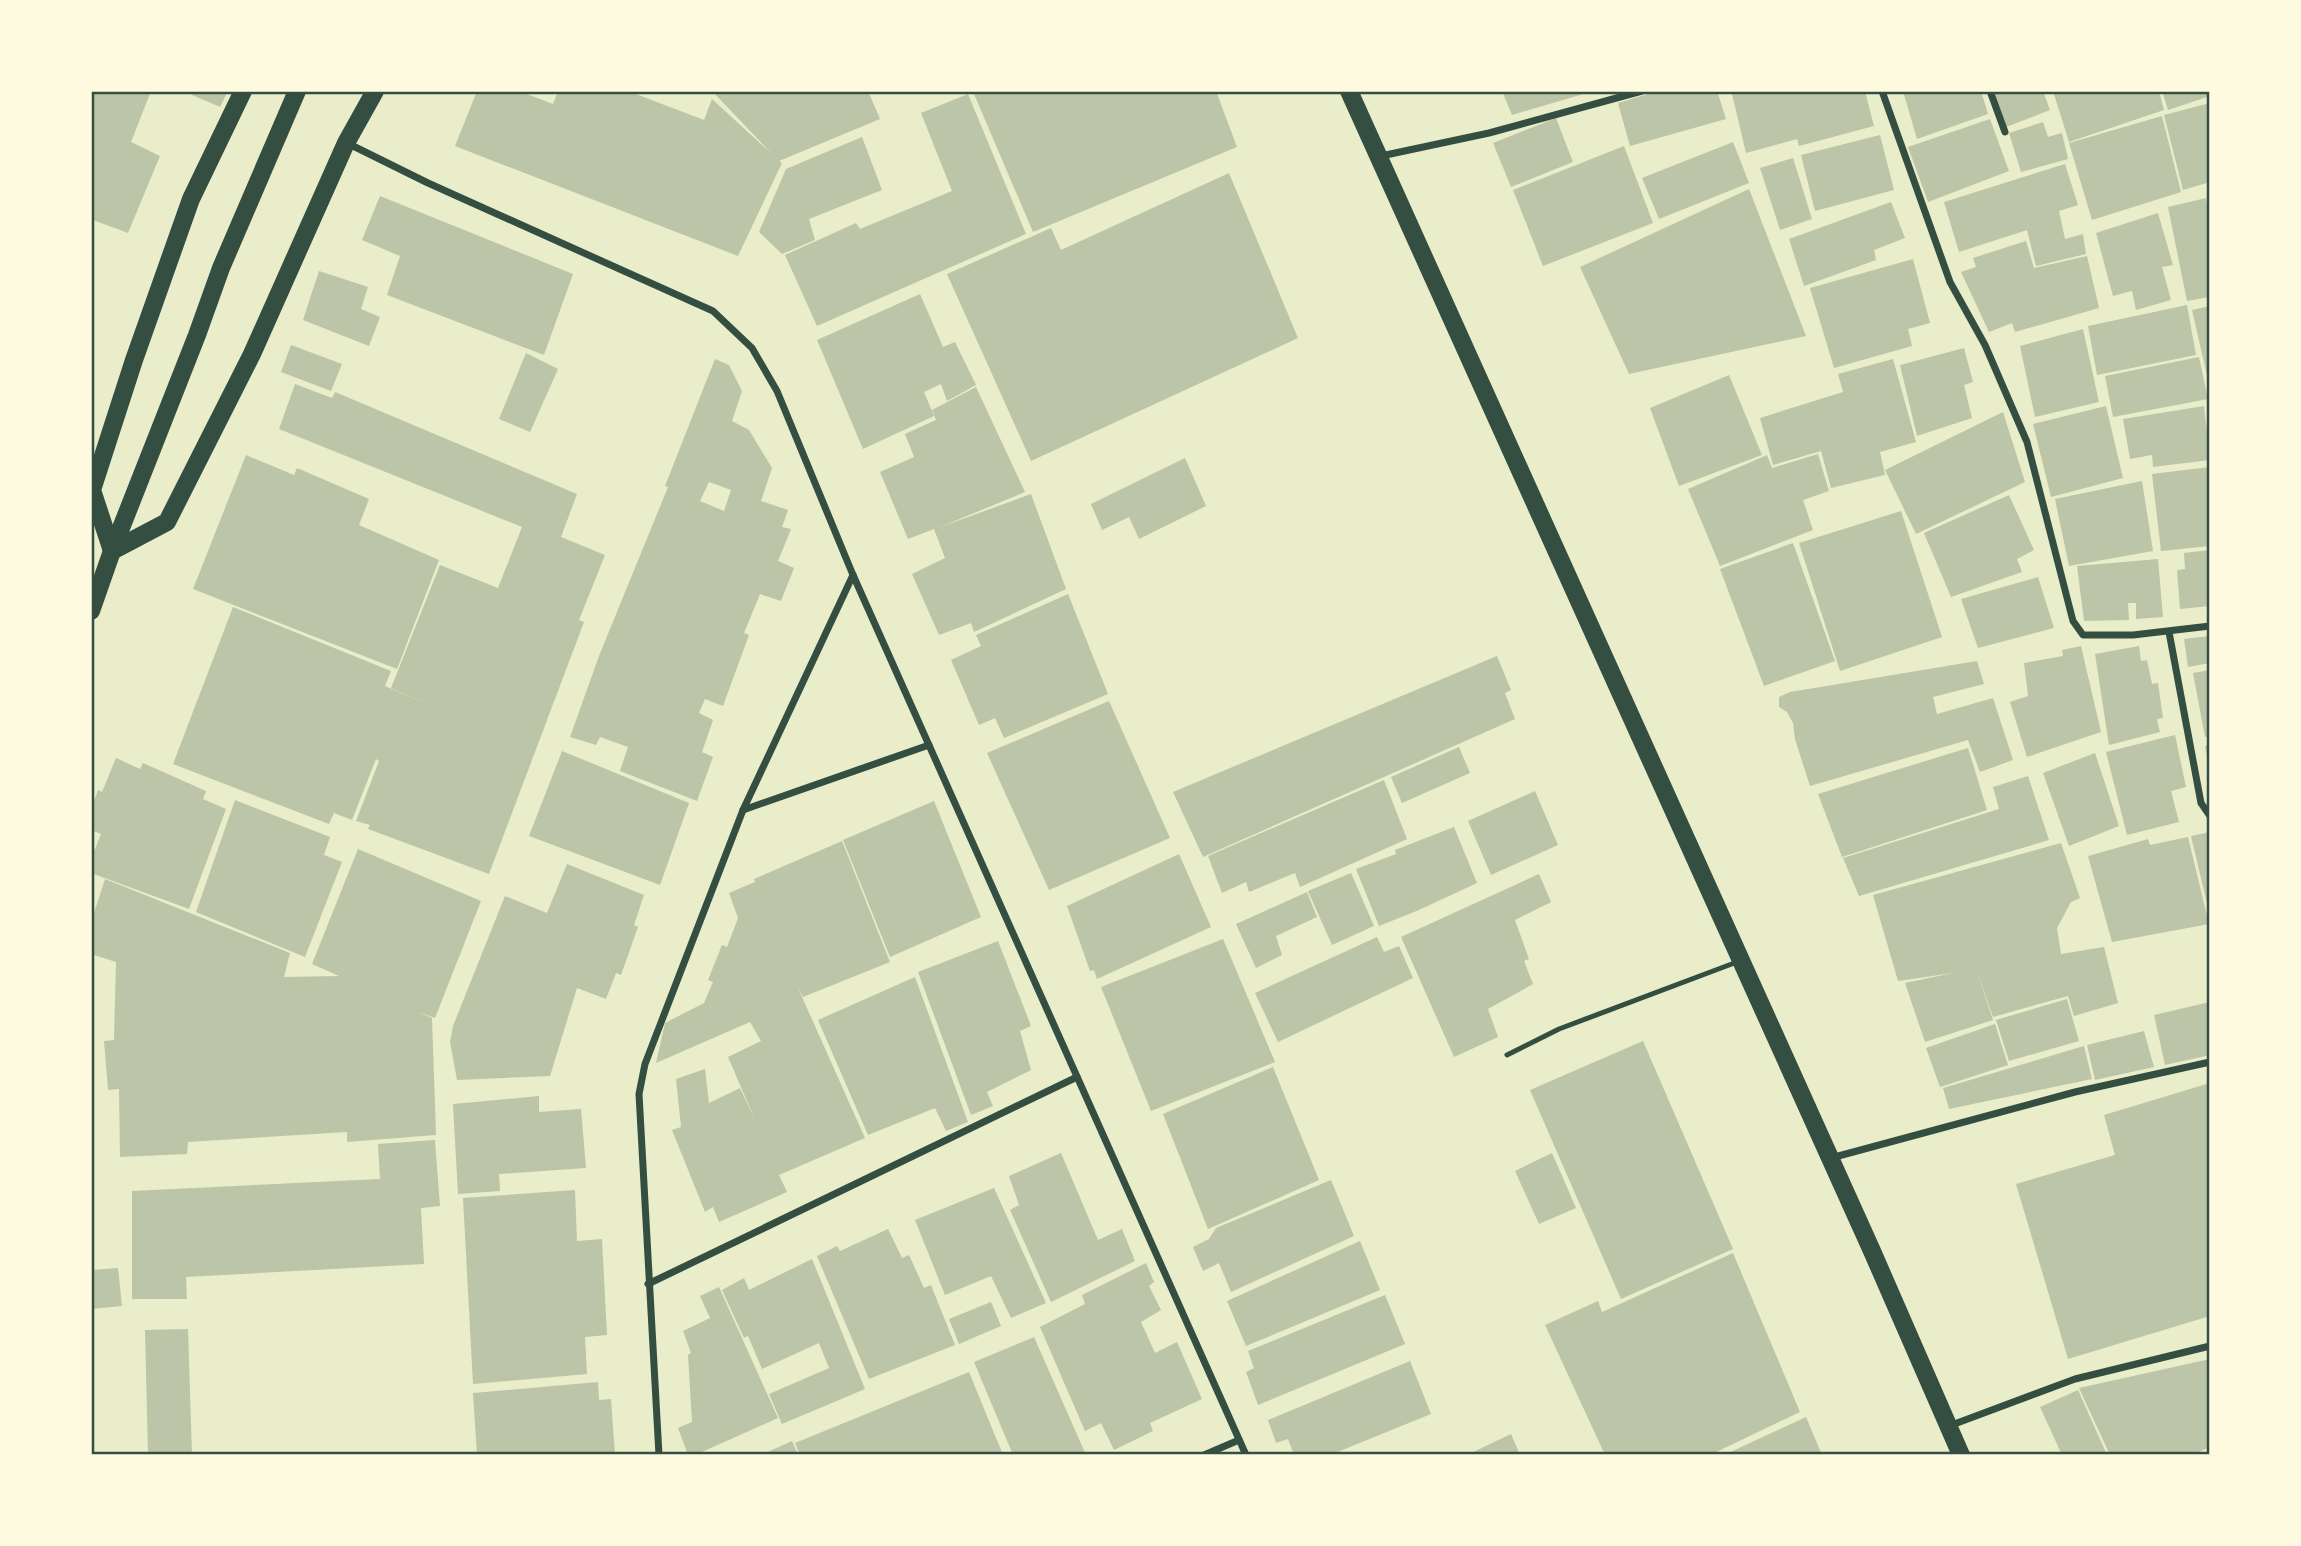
<svg xmlns="http://www.w3.org/2000/svg" width="2301" height="1546" font-family="'Open Sans',sans-serif">
<style>
.building{fill:#bcc5a7;fill-rule:evenodd}
.lines{fill:none;stroke-linecap:round;stroke-linejoin:round}
.service{stroke:#344e41;stroke-width:5}
.minor{stroke:#344e41;stroke-width:7}
.primary{stroke:#344e41;stroke-width:18}
.neatline{fill:none;stroke:#344e41;stroke-width:2.5}
</style>
<rect width="100%" height="100%" fill="#e9edc9"/>
<!-- building -->
<g class="building">
<polygon points="91,91 151,91 131,142 160,156 128,233 93,220 91,226"/>
<polygon points="193,91 228,91 220,107 192,95"/>
<polygon points="477,91 519,91 553,104 558,91 628,91 704,120 712,99 772,154 712,91 868,91 880,119 779,161 782,163 738,256 455,146"/>
<polygon points="982,91 1216,91 1237,147 1033,232 974,94"/>
<polygon points="1502,91 1590,91 1590,92 1512,115"/>
<polygon points="1658,91 1717,91 1726,119 1630,146 1618,103"/>
<polygon points="1746,91 1865,91 1874,126 1799,146 1797,139 1746,153 1732,94"/>
<polygon points="1903,91 1981,91 1988,114 1917,139"/>
<polygon points="1993,91 2043,91 2050,110 2006,127"/>
<polygon points="2053,91 2159,91 2164,110 2069,142"/>
<polygon points="2162,91 2210,91 2210,96 2168,110"/>
<polygon points="968,94 1026,234 817,326 785,255 856,223 860,229 952,191 921,113"/>
<polygon points="2210,103 2210,182 2183,190 2164,115"/>
<polygon points="2162,116 2181,192 2092,220 2069,143"/>
<polygon points="1556,118 1573,162 1511,187 1493,143"/>
<polygon points="1990,119 2009,171 1928,202 1908,147"/>
<polygon points="2043,122 2048,137 2062,133 2068,159 2021,172 2009,133"/>
<polygon points="1880,135 1894,190 1815,211 1801,155"/>
<polygon points="862,137 882,190 809,219 815,240 782,254 759,232 786,169"/>
<polygon points="1733,142 1749,183 1659,219 1642,178"/>
<polygon points="1624,146 1653,223 1543,266 1513,190"/>
<polygon points="1793,158 1812,219 1780,230 1760,168"/>
<polygon points="2065,164 2078,205 2059,211 2065,239 2083,234 2086,254 2036,266 2027,230 1959,252 1944,202"/>
<polygon points="1229,173 1298,338 1031,461 947,274 1051,228 1061,250"/>
<polygon points="1749,189 1806,336 1629,374 1580,267"/>
<polygon points="380,196 573,274 544,355 387,295 400,256 362,240"/>
<polygon points="2206,198 2208,209 2210,209 2210,297 2187,301 2168,207"/>
<polygon points="1891,202 1905,238 1874,250 1876,260 1804,286 1789,239"/>
<polygon points="2158,213 2173,265 2162,267 2171,300 2136,310 2132,291 2113,296 2096,233"/>
<polygon points="2026,241 2034,268 2087,256 2099,308 2015,332 2012,323 1989,332 1961,272 1976,267 1973,258"/>
<polygon points="1913,259 1930,323 1908,329 1912,346 1834,368 1810,288"/>
<polygon points="319,271 368,287 361,309 380,317 369,346 303,320"/>
<polygon points="920,294 943,347 955,342 976,385 947,401 941,384 924,392 934,416 863,449 817,340"/>
<polygon points="2187,305 2196,355 2097,375 2088,326"/>
<polygon points="2210,306 2210,384 2209,384 2192,310"/>
<polygon points="2083,329 2099,402 2035,417 2020,346"/>
<polygon points="291,345 342,364 331,391 281,372"/>
<polygon points="1964,348 1973,382 1964,385 1972,418 1917,436 1900,365"/>
<polygon points="526,353 558,369 530,432 499,419"/>
<polygon points="2199,357 2208,399 2113,417 2105,376"/>
<path d="M715 359 729 365 742 391 732 421 749 430 772 468 761 501 788 510 782 527 791 529 778 561 794 568 781 601 760 594 744 633 749 635 723 706 705 699 699 713 713 720 702 752 713 757 697 801 620 771 628 747 600 737 596 745 570 737 599 656 668 487 665 486ZM709 482 731 490 724 511 700 501Z"/>
<polygon points="1893,359 1916,442 1880,452 1885,475 1831,488 1821,451 1773,465 1760,418 1843,392 1838,374"/>
<polygon points="1729,375 1762,455 1679,486 1650,408"/>
<polygon points="295,384 332,398 335,392 577,494 561,537 605,555 579,620 584,622 489,874 368,829 370,825 356,821 379,761 376,759 352,820 334,813 329,824 173,764 233,607 391,671 385,686 440,709 391,688 440,565 498,588 522,527 279,429"/>
<polygon points="976,387 1025,492 938,528 1031,494 1066,589 974,632 971,623 939,635 912,574 945,558 934,529 908,539 880,472 914,457 905,434 936,420 932,410"/>
<polygon points="2106,406 2123,478 2051,497 2033,424"/>
<polygon points="2204,406 2210,460 2153,467 2152,455 2130,459 2123,419"/>
<polygon points="2003,412 2025,482 1916,534 1885,470"/>
<polygon points="1818,454 1829,491 1803,500 1813,530 1720,566 1688,489 1767,455 1772,468"/>
<polygon points="246,455 294,475 297,468 369,499 359,525 439,560 397,669 193,589"/>
<polygon points="1185,458 1206,506 1139,539 1129,517 1102,530 1091,504"/>
<polygon points="2210,467 2210,546 2161,551 2152,474"/>
<polygon points="2142,481 2153,551 2069,566 2055,499"/>
<polygon points="2009,495 2034,550 2017,559 2022,572 1951,597 1924,533"/>
<polygon points="1901,511 1942,637 1840,671 1799,543"/>
<polygon points="1793,543 1835,661 1764,686 1720,569"/>
<polygon points="2210,550 2210,606 2180,609 2177,570 2185,569 2184,553"/>
<polygon points="2158,559 2163,617 2136,619 2136,603 2128,603 2129,620 2084,621 2077,566"/>
<polygon points="2038,577 2054,628 1978,648 1961,599"/>
<polygon points="1068,594 1108,694 1004,738 995,718 979,725 951,660 981,646 976,635"/>
<polygon points="2210,636 2210,663 2188,667 2184,639"/>
<polygon points="2081,646 2101,732 2027,757 2010,702 2028,696 2024,663 2063,656 2062,650"/>
<polygon points="2139,646 2141,661 2147,660 2152,684 2158,683 2163,718 2157,719 2160,732 2109,745 2095,654"/>
<polygon points="1497,656 1511,690 1505,693 1515,719 1203,857 1173,792"/>
<polygon points="1977,661 1984,684 1933,697 1937,714 1993,698 2013,760 1980,772 1968,740 1810,786 1795,739 1793,723 1787,712 1779,707 1779,697 1790,692"/>
<polygon points="2210,670 2210,736 2205,737 2193,673"/>
<polygon points="1109,701 1170,838 1049,890 987,753"/>
<polygon points="2175,735 2186,787 2171,791 2179,822 2127,835 2106,752"/>
<polygon points="2210,745 2210,769 2209,769 2205,746"/>
<polygon points="1459,747 1470,773 1402,803 1391,777"/>
<polygon points="1968,748 1987,810 1842,857 1818,794"/>
<polygon points="562,751 689,803 660,885 529,836"/>
<polygon points="2095,753 2119,826 2069,846 2043,773"/>
<polygon points="116,758 140,769 143,763 206,791 203,799 226,809 189,909 91,873 91,859 101,834 91,830 91,809 98,790 102,792"/>
<polygon points="2028,776 2049,840 1859,896 1843,858 1999,809 1993,787"/>
<polygon points="1384,780 1407,839 1300,887 1295,873 1249,892 1246,882 1222,893 1208,856"/>
<polygon points="1535,791 1558,845 1491,875 1468,821"/>
<polygon points="235,800 330,837 324,855 342,862 305,957 196,912"/>
<polygon points="934,801 981,917 890,957 843,840"/>
<polygon points="1454,827 1477,883 1419,910 1379,926 1356,869 1396,854 1395,850"/>
<polygon points="2210,832 2210,912 2209,912 2191,836"/>
<polygon points="2188,837 2209,924 2112,942 2088,856 2148,839 2150,845"/>
<polygon points="842,841 890,962 803,997 798,988 865,1138 779,1175 787,1192 719,1222 713,1207 705,1212 672,1130 681,1127 676,1079 705,1069 709,1103 740,1088 756,1122 728,1057 761,1041 750,1022 656,1063 665,1023 704,1003 713,982 708,980 722,945 727,947 738,918 729,893 755,882 754,879"/>
<polygon points="2061,843 2080,898 2071,902 2057,928 2061,954 2104,947 2118,1003 2074,1016 2068,996 1993,1017 1976,968 1993,1020 1925,1042 1905,983 1953,973 1898,981 1873,895"/>
<polygon points="358,849 481,901 435,1018 418,1012 432,1018 436,1135 347,1142 347,1132 188,1142 187,1154 120,1157 119,1089 108,1090 104,1041 114,1040 116,962 91,954 91,922 105,879 290,953 284,977 339,976 312,964"/>
<polygon points="1179,854 1211,927 1097,979 1094,970 1090,971 1067,906"/>
<polygon points="567,864 644,895 634,925 638,927 621,975 616,973 606,999 577,988 550,1076 457,1080 450,1042 453,1026 505,896 547,913"/>
<polygon points="1351,873 1374,926 1332,945 1308,891"/>
<polygon points="1539,874 1551,902 1515,920 1529,959 1524,961 1533,984 1488,1009 1498,1037 1454,1057 1401,937"/>
<polygon points="1307,892 1317,917 1276,936 1282,955 1256,968 1236,924"/>
<polygon points="1377,937 1384,952 1399,946 1413,978 1278,1042 1255,993"/>
<polygon points="1223,939 1275,1062 1151,1111 1101,987"/>
<polygon points="998,941 1031,1026 1020,1031 1031,1070 987,1092 993,1106 971,1115 918,972"/>
<polygon points="915,977 968,1122 946,1131 935,1108 868,1135 818,1020"/>
<polygon points="2067,999 2079,1041 2009,1061 1996,1020"/>
<polygon points="2210,1002 2210,1055 2165,1065 2154,1015"/>
<polygon points="1995,1024 2008,1065 1940,1087 1926,1048"/>
<polygon points="2144,1031 2154,1067 2095,1080 2087,1045"/>
<polygon points="1643,1041 1733,1249 1621,1299 1530,1090"/>
<polygon points="2084,1046 2092,1079 1949,1109 1943,1088"/>
<polygon points="1273,1067 1319,1180 1208,1229 1163,1114"/>
<polygon points="2210,1083 2210,1316 2068,1359 2016,1184 2115,1155 2104,1115"/>
<polygon points="539,1096 539,1112 581,1109 586,1168 499,1174 500,1191 458,1194 453,1104"/>
<polygon points="435,1140 440,1206 421,1208 424,1264 186,1277 187,1299 132,1299 132,1191 380,1179 378,1144"/>
<polygon points="1061,1153 1098,1240 1122,1229 1135,1261 1051,1302 1010,1210 1019,1205 1009,1176"/>
<polygon points="1552,1153 1576,1208 1539,1224 1515,1171"/>
<polygon points="1331,1180 1354,1236 1231,1292 1219,1263 1203,1271 1193,1247 1209,1239 1216,1228"/>
<polygon points="994,1188 1046,1303 1011,1318 991,1276 945,1295 915,1220"/>
<polygon points="575,1190 577,1241 602,1239 607,1335 585,1337 587,1374 473,1384 463,1198"/>
<polygon points="888,1229 902,1258 909,1255 924,1288 931,1285 955,1345 869,1379 817,1256 837,1246 840,1251"/>
<polygon points="1360,1241 1380,1290 1246,1346 1227,1301"/>
<polygon points="1733,1253 1800,1412 1710,1455 1605,1455 1545,1325 1598,1301 1602,1312"/>
<polygon points="812,1259 865,1389 782,1424 769,1394 829,1368 819,1343 762,1369 748,1336 744,1338 722,1290 744,1278 749,1290"/>
<polygon points="1146,1263 1154,1282 1149,1286 1161,1310 1141,1322 1155,1353 1177,1342 1202,1399 1150,1423 1153,1431 1114,1450 1101,1423 1085,1431 1040,1327 1085,1304 1082,1295"/>
<polygon points="118,1268 122,1306 91,1309 91,1270"/>
<polygon points="719,1287 778,1418 695,1455 688,1455 678,1428 692,1422 688,1355 691,1353 683,1331 710,1318 700,1296"/>
<polygon points="1385,1295 1405,1344 1258,1405 1246,1372 1254,1368 1248,1351"/>
<polygon points="991,1302 1001,1326 959,1344 949,1319"/>
<polygon points="188,1329 192,1455 148,1455 145,1330"/>
<polygon points="1034,1337 1086,1455 1059,1455 1058,1453 1053,1455 1013,1455 974,1362"/>
<polygon points="2210,1359 2210,1447 2192,1455 2110,1455 2079,1388"/>
<polygon points="1410,1361 1431,1414 1330,1455 1294,1455 1288,1439 1276,1443 1268,1420"/>
<polygon points="969,1372 1003,1455 800,1455 795,1443"/>
<polygon points="598,1382 599,1400 611,1399 615,1455 477,1455 473,1393"/>
<polygon points="2078,1390 2107,1455 2062,1455 2040,1407"/>
<polygon points="1806,1417 1822,1455 1724,1455"/>
<polygon points="1511,1434 1520,1455 1467,1455"/>
<polygon points="792,1441 798,1455 761,1455"/>
</g>
<g class="lines">
<!-- service -->
<polyline class="service" points="1507,1055 1559,1029 1737,962"/>
<!-- minor -->
<g class="minor">
<polyline points="1882,91 1950,282 1985,345 2027,442 2073,621 2083,635 2133,635 2210,626"/>
<polyline points="1990,91 2005,132"/>
<polyline points="347,143 428,183 713,311 752,348 777,391 853,575 1246,1455"/>
<polyline points="1381,156 1489,133 1642,91"/>
<polyline points="2169,632 2201,803 2210,816"/>
<polyline points="743,810 929,745"/>
<polyline points="1831,1158 2075,1092 2210,1062"/>
<polyline points="648,1284 1077,1077"/>
<polyline points="1949,1426 2075,1379 2210,1346"/>
<polyline points="659,1455 639,1094 645,1064 743,810 853,575"/>
<polyline points="1204,1455 1239,1440"/>
</g>
<!-- primary -->
<g class="primary">
<polyline points="1349,91 1872,1251 1961,1455"/>
<polyline points="112,551 167,522 252,354 346,143 375,91"/>
<polyline points="112,551 92,490 134,360 191,199 243,91"/>
<polyline points="91,611 112,551 197,335 221,268 297,91"/>
</g>
</g>
<!-- border -->
<rect width="2301" height="1546" fill="none" stroke="#fefae0" stroke-width="186"/>
<rect x="93" y="93" width="2115" height="1360" class="neatline"/>
</svg>
